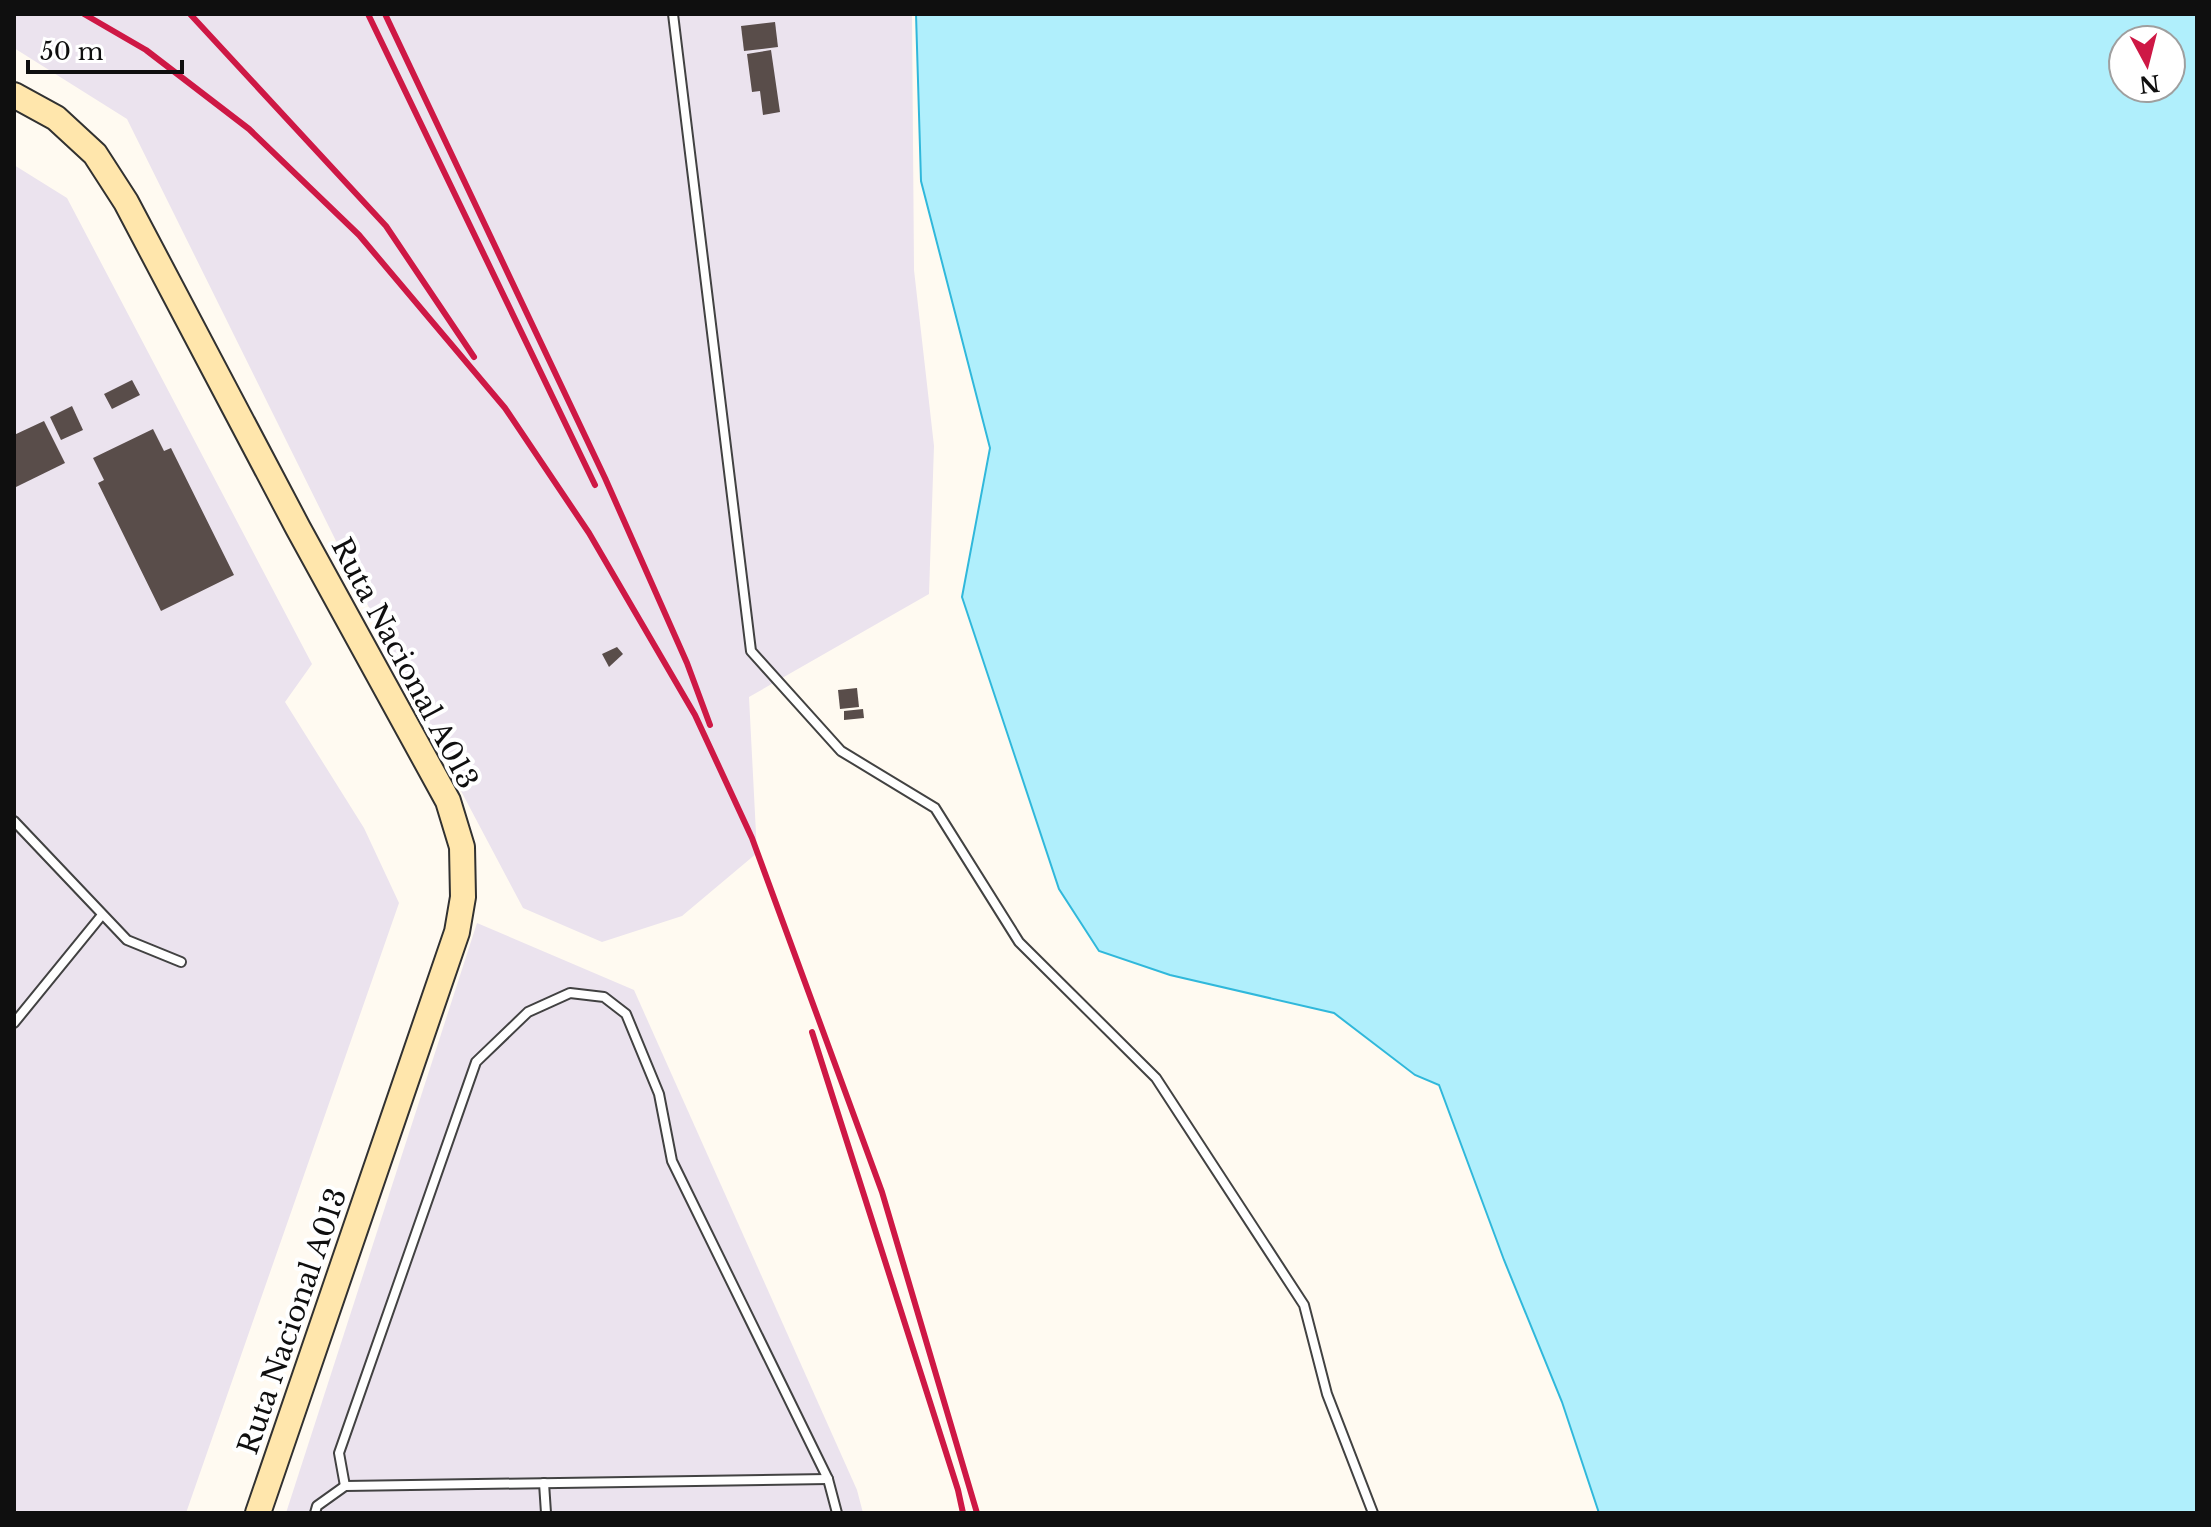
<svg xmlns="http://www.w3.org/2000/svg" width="2211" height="1527" font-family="'Libre Baskerville',serif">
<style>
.industrial{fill:#ebe3ee}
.water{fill:#b0effc;stroke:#30b8db;stroke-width:2;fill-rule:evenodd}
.building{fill:#594d4a}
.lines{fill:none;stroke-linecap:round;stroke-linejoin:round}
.lane-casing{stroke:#424242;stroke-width:12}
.secondary-casing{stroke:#313131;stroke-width:28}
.lane{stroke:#fff;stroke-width:8}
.secondary{stroke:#ffe6ac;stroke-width:24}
.rail{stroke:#ce1845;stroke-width:6}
.labels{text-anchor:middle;stroke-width:8;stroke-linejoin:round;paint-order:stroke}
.street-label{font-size:28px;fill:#0f0f0f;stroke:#fff}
</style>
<rect width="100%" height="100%" fill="#fffaf1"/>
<!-- industrial -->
<g class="industrial">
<polygon points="14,14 912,14 914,270 934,446 929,594 749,697 757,853 682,916 602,942 523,908 443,757 127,119 14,48"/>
<polygon points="14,165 67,198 312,664 285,702 364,828 399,903 186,1513 14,1513"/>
<polygon points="477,923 634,990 857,1490 863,1513 286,1513"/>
</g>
<!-- water -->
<path class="water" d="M916 14H2197V1513H1599L1562 1402 1504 1260 1439 1085 1415 1075 1334 1013 1170 975 1099 951 1059 889 962 597 990 448 921 181ZM2123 40H2171V88H2123Z"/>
<!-- building -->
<g class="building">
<polygon points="775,22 778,47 744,51 741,26"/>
<polygon points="771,50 780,112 763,115 760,91 752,92 747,54"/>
<polygon points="132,380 140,395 112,409 104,394"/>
<polygon points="72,406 83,430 61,440 50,417"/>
<polygon points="44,421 65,463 16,487 14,482 14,435"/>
<polygon points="153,429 164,451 171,448 234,575 161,611 98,483 104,480 93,458"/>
<polygon points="617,647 623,654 609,667 602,654"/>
<polygon points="857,688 859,707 840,709 838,690"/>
<polygon points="863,709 864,718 844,720 844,711"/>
</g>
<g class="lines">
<!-- lane casing -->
<g class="lane-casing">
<g id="lane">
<polyline points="673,14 751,651 841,751 935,808 1019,942 1156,1078 1304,1305 1327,1394 1373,1513"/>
<polyline points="14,821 127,940 181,962"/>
<polyline points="14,1023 102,915"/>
<polyline points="544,1483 546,1513"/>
<polyline points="345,1486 339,1453 476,1062 528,1012 570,993 604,997 626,1014 659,1094 672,1161 828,1479 837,1513"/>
<polyline points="315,1513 317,1506 345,1486 828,1479"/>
</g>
</g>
<!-- secondary casing -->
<g class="secondary-casing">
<polyline id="secondary" points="14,95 56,118 95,154 126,202 298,528 448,801 462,847 463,897 457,932 258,1513"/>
</g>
<!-- lane -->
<use href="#lane" class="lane"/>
<!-- secondary -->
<use href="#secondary" class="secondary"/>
<!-- rail -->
<g class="rail">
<polyline points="84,14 146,50 249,129 359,235 505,408 589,533 695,715 752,838 882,1192 977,1513"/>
<polyline points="190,14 386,226 474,357"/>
<polyline points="368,14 595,485"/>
<polyline points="385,14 605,478 687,663 710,725"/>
<polyline points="812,1032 958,1490 963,1513"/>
</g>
</g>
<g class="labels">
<!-- street labels -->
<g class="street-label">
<text transform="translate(405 663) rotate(62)" y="10">Ruta Nacional A013</text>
<text transform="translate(292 1321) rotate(-71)" y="10">Ruta Nacional A013</text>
</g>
</g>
<!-- border -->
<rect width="2211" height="1527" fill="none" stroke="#0f0f0f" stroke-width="32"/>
<!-- north arrow -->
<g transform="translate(2147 64) rotate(173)"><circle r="38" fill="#ffffff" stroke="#9f9f9f" stroke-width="2"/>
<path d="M0-6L14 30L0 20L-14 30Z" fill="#ce1845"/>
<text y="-12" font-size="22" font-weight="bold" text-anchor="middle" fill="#0f0f0f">N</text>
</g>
<!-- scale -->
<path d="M28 60v12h154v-12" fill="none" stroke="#0f0f0f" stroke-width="4"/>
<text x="40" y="60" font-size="24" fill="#0f0f0f" stroke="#ffffff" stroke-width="6" paint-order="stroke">50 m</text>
</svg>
